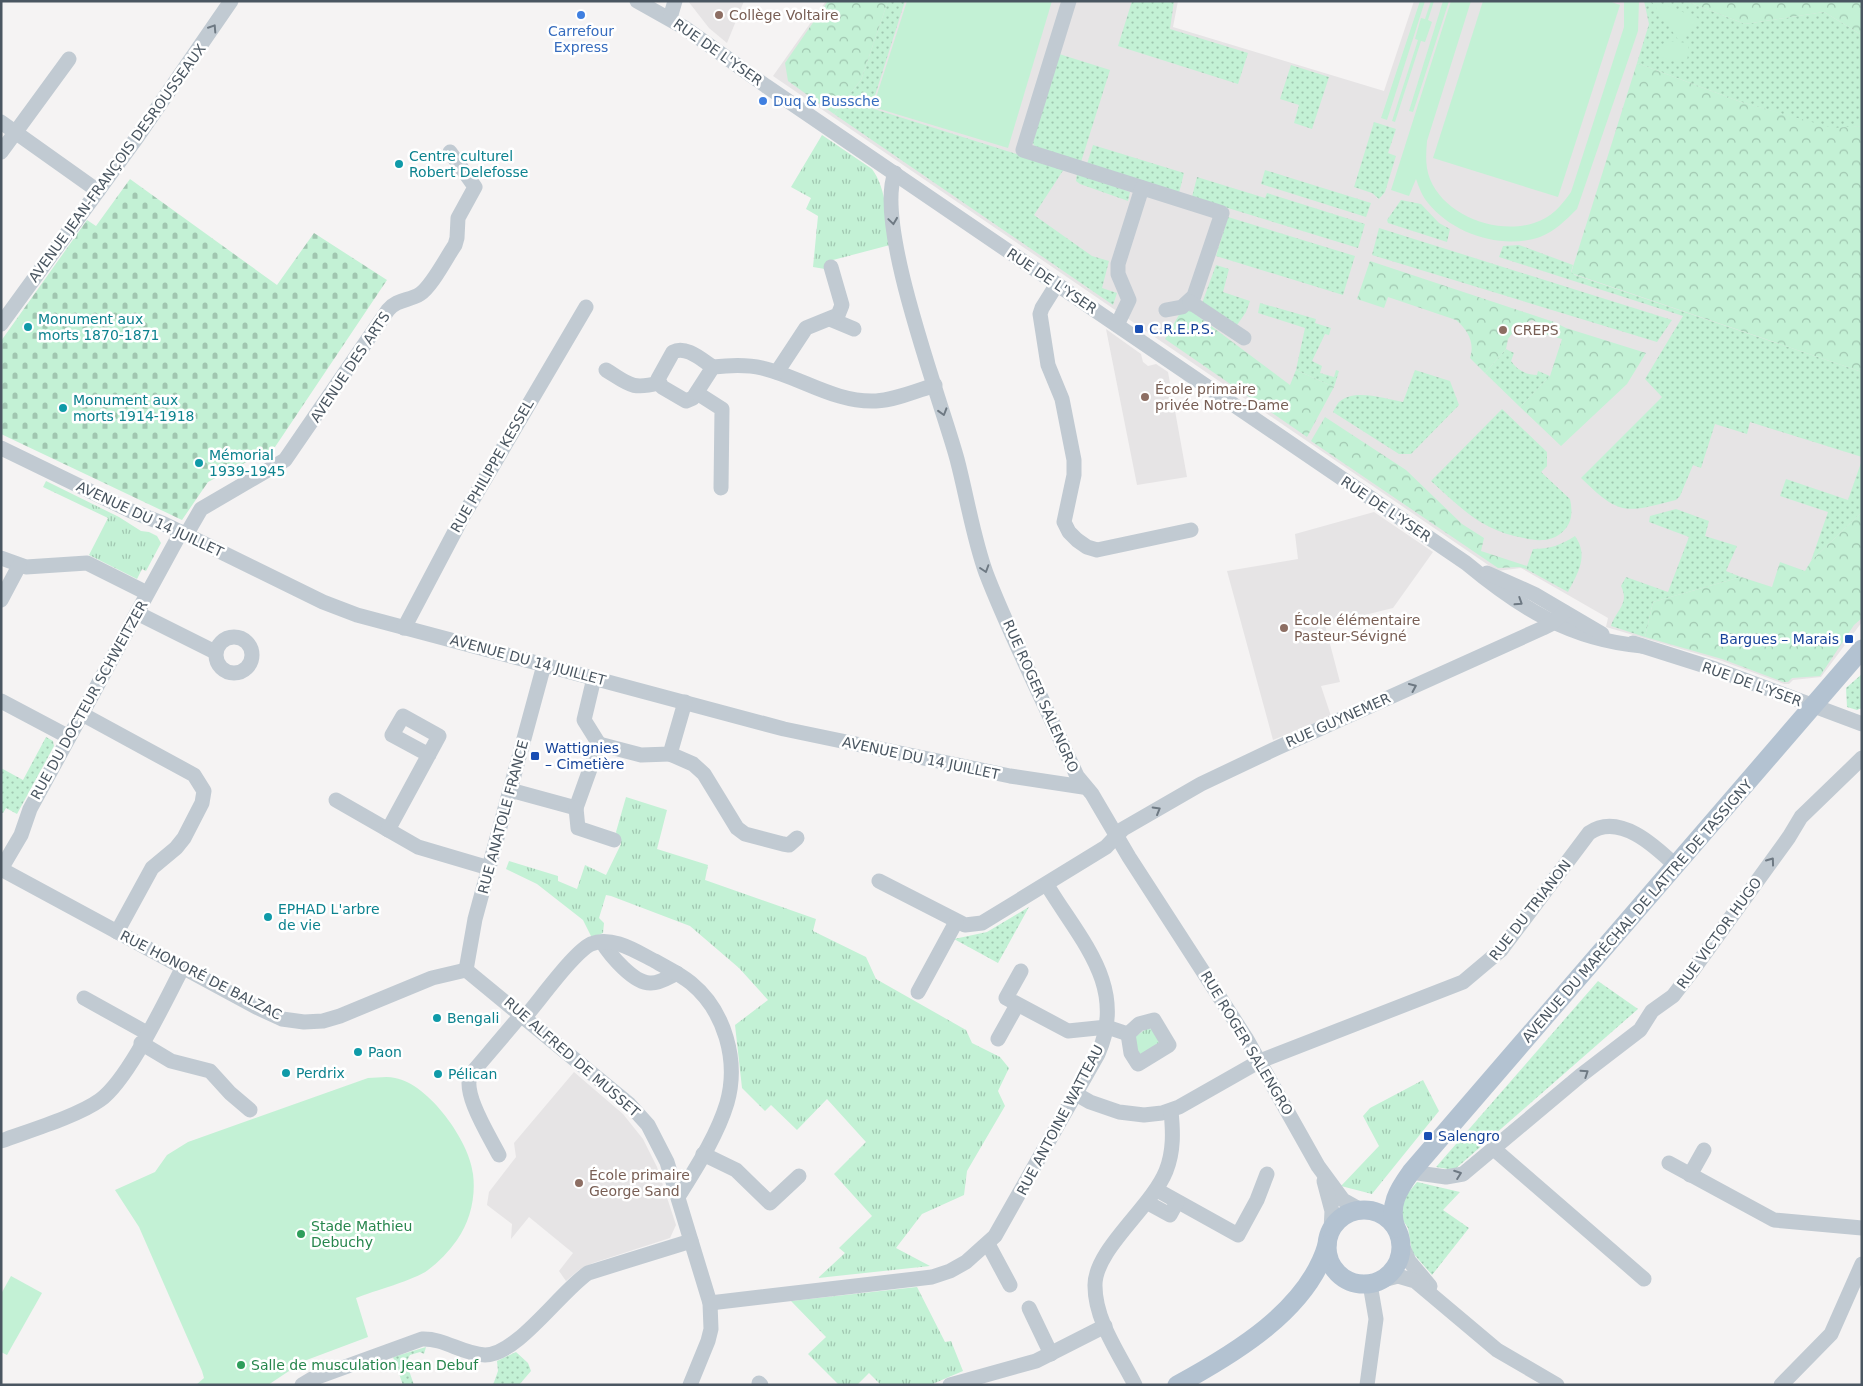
<svg xmlns="http://www.w3.org/2000/svg" width="1863" height="1386" font-family="'DejaVu Sans',sans-serif">
<style>
.education{fill:#e6e4e5}
.grass{fill:url(#grass-dots)}
.forest{fill:url(#forest-crowns)}
.cemetery{fill:url(#cemetery-stones)}
.park{fill:url(#park-tufts)}
.pitch{fill:#c3f1d5}
.lines{fill:none;stroke-linecap:round;stroke-linejoin:round}
.minor{stroke:#c1cad2;stroke-width:15}
.major{stroke:#b3c2d1;stroke-width:19}
.oneway{stroke:#6e7983}
.shop-dot{fill:#3f7fe0;stroke:#fff;stroke-width:2}
.education-dot{fill:#8d6e63;stroke:#fff;stroke-width:2}
.culture-dot{fill:#0f9aa8;stroke:#fff;stroke-width:2}
.transit-dot{fill:#1a4fb4;stroke:#fff;stroke-width:2}
.leisure-dot{fill:#2e9e5b;stroke:#fff;stroke-width:2}
.labels{text-anchor:middle;stroke-width:5;stroke-linejoin:round;paint-order:stroke}
.education-label{font-size:14px;fill:#785e54;stroke:#fff;text-anchor:start}
.shop-label{font-size:14px;fill:#366cbe;stroke:#fff}
.street-label{font-size:14px;fill:#4a5661;stroke:#fff}
.culture-label{font-size:14px;fill:#0d838f;stroke:#fff;text-anchor:start}
.transit-label{font-size:14px;fill:#164399;stroke:#fff;text-anchor:start}
.leisure-label{font-size:14px;fill:#27864d;stroke:#fff;text-anchor:start}
</style>
<defs>
<pattern id="grass-dots" width="8" height="8" patternUnits="userSpaceOnUse" patternTransform="scale(1.25)"><rect width="8" height="8" fill="#c3f1d5"/><path d="M2 2h.1M6 6h.1" fill="none" stroke="#a0c6b0" stroke-width="1.8" stroke-linecap="round"/></pattern>
<pattern id="forest-crowns" width="20" height="18" patternUnits="userSpaceOnUse" patternTransform="scale(1.25)"><rect width="20" height="18" fill="#c3f1d5"/><path d="M2 6a3 3 0 1 1 6 0M12 15a3 3 0 1 1 6 0" fill="none" stroke="#a0c6b0"/></pattern>
<pattern id="cemetery-stones" width="16" height="16" patternUnits="userSpaceOnUse" patternTransform="scale(1.25)"><rect width="16" height="16" fill="#c3f1d5"/><path d="M2 7V4a2 2 0 0 1 4 0v3zM10 15v-3a2 2 0 0 1 4 0v3z" fill="#a0c6b0"/></pattern>
<pattern id="park-tufts" width="24" height="20" patternUnits="userSpaceOnUse" patternTransform="scale(1.25)"><rect width="24" height="20" fill="#c3f1d5"/><path d="M3 7l-1-3M5 7V3M7 7l1-3M15 17l-1-3M17 17v-4M19 17l1-3" fill="none" stroke="#a0c6b0"/></pattern>
</defs>
<rect width="100%" height="100%" fill="#f5f3f3"/>
<!-- education -->
<g class="education">
<polygon points="688,1 744,1 727,43 709,28"/>
<polygon points="826,1 1178,1 1173,27 1384,91 1414,1 1862,1 1862,622 1821,677 1793,680 1789,684 1784,684 1722,661 1606,627 1608,618 1521,568 1497,571 773,76"/>
<polygon points="1106,329 1141,354 1143,362 1148,366 1156,364 1168,372 1187,477 1137,485"/>
<polygon points="1374,512 1433,552 1393,608 1325,625 1340,682 1321,686 1331,716 1273,740 1227,571 1298,559 1295,534"/>
<polygon points="574,1072 623,1114 643,1139 657,1167 676,1225 670,1238 593,1263 579,1270 566,1281 559,1271 573,1253 529,1217 511,1239 512,1224 487,1205 489,1192 516,1157 514,1143"/>
</g>
<!-- grass -->
<g class="grass">
<polygon points="888,1 905,1 871,108 1064,169 1034,215 1092,256 1109,261 1102,288 1117,293 1113,305 834,114 861,80"/>
<polygon points="1132,1 1174,1 1170,29 1248,53 1238,84 1118,46"/>
<polygon points="1644,1 1686,1 1745,24 1824,12 1862,35 1862,126 1833,129 1741,102 1637,63 1649,24"/>
<polygon points="1056,53 1110,70 1081,162 1036,148 1032,142"/>
<polygon points="1291,65 1329,77 1312,129 1294,123 1299,105 1280,99"/>
<polygon points="1374,122 1396,129 1388,153 1396,156 1385,192 1379,199 1372,193 1354,187"/>
<polygon points="1093,145 1184,173 1179,193 1087,164"/>
<polygon points="1265,170 1371,203 1366,217 1261,184"/>
<polygon points="1077,173 1130,192 1128,201 1080,184 1076,181"/>
<polygon points="1197,177 1265,198 1267,193 1365,224 1358,248 1192,197"/>
<polygon points="1401,200 1421,204 1439,223 1450,229 1447,242 1388,223 1387,220"/>
<polygon points="1228,217 1355,256 1343,295 1216,256"/>
<polygon points="1379,228 1672,320 1657,342 1372,255"/>
<path d="M1519 245 1573 265 1571 272 1575 275 1862 372V457L1750 422 1747 434 1715 424 1701 468 1693 465 1680 496 1676 500C1625 513 1620 516 1581 478L1662 397 1645 379 1683 316 1499 257 1503 246Z"/>
<polygon points="1216,265 1229,269 1223,292 1250,301 1246,312 1235,328 1201,306"/>
<polygon points="1260,303 1316,319 1315,323 1331,328 1329,335 1325,334 1312,361 1322,366 1320,373 1334,377 1336,370 1339,371 1334,387 1296,370 1305,328 1258,313"/>
<path d="M1506 349 1514 353 1511 361C1517 370 1526 375 1537 375L1538 371 1550 376 1520 407 1485 373Z"/>
<path d="M1415 370 1450 381 1459 405 1411 454H1399L1333 412C1334 410 1337 404 1339 402 1355 388 1385 399 1403 402Z"/>
<path d="M1502 409 1547 452V466L1541 472 1570 499C1573 513 1572 525 1560 534 1549 542 1536 541 1524 538 1482 531 1461 508 1431 481Z"/>
<polygon points="1862,460 1862,512 1811,561 1828,512 1780,496 1786,479 1848,500"/>
<path d="M1676 509 1709 521 1705 536 1737 546 1726 571 1741 577 1653 602 1645 637 1611 626C1616 610 1630 604 1621 586L1626 577 1668 592 1689 537 1649 522 1650 516Z"/>
<path d="M1575 536C1589 556 1578 573 1568 592L1526 569 1533 549C1550 549 1561 545 1575 536Z"/>
<polygon points="1862,674 1862,708 1857,710 1847,707 1846,688"/>
<polygon points="46,737 53,741 54,746 17,814 6,808 3,813 1,812 1,768 23,780"/>
<polygon points="1029,907 998,963 954,939 987,932"/>
<polygon points="1598,981 1638,1009 1454,1170 1436,1167"/>
<polygon points="1417,1182 1460,1192 1443,1210 1469,1228 1432,1275 1412,1252 1408,1228 1400,1216 1404,1198"/>
<polygon points="426,1347 424,1354 420,1352 410,1355 406,1362 414,1385 403,1385 393,1357"/>
<polygon points="516,1352 528,1363 531,1371 519,1385 493,1385 498,1371 497,1361"/>
</g>
<!-- forest -->
<g class="forest">
<polygon points="828,1 888,1 861,80 834,114 788,81 785,63"/>
<polygon points="1686,1 1862,1 1862,35 1824,12 1745,24"/>
<polygon points="1637,63 1741,102 1833,128 1862,126 1862,372 1571,273"/>
<path d="M1370 261 1554 322 1566 328 1646 353 1627 384 1561 446 1520 407 1550 376 1562 339 1536 332 1539 323 1532 320 1518 326 1508 339 1506 349 1485 373 1470 358C1475 343 1468 330 1456 320L1388 297 1384 308 1357 299Z"/>
<polygon points="1185,310 1191,311 1290,385 1296,370 1334,387 1307,437 1165,339 1180,313"/>
<polygon points="1325,417 1406,470 1462,524 1484,538 1481,551 1527,566 1526,569 1520,567 1498,568 1311,441"/>
<polygon points="1862,512 1862,618 1854,625 1820,676 1792,678 1788,682 1783,682 1722,659 1645,637 1653,602 1741,577 1772,587 1780,562 1805,571 1811,561"/>
</g>
<!-- cemetery -->
<polygon class="cemetery" points="130,179 277,285 314,233 387,280 275,447 208,482 182,520 1,434 1,341 87,220 96,226"/>
<!-- park -->
<g class="park">
<path d="M822 135 872 169C887 189 887 221 890 245L833 260 825 269 813 267 818 216 806 209 811 198 791 187Z"/>
<polygon points="46,481 119,517 141,531 149,532 157,536 161,543 146,571 142,569 137,579 89,555 108,518 43,487"/>
<polygon points="626,797 667,810 657,849 708,865 705,880 816,919 813,931 866,957 876,979 966,1030 972,1043 1000,1057 1009,1068 998,1091 1005,1106 967,1171 964,1195 922,1214 896,1248 930,1266 818,1278 845,1253 839,1248 872,1216 834,1174 866,1142 827,1099 797,1130 771,1105 765,1111 742,1088 735,1025 768,1000 739,968 690,926 611,896 606,895 599,918 604,923 603,933 592,938 583,920 537,884 506,869 509,861 558,876 558,881 577,889 585,865 606,875 621,844 616,832"/>
<polygon points="1146,1029 1154,1029 1161,1042 1138,1057 1135,1047 1136,1036"/>
<polygon points="1423,1080 1439,1111 1372,1194 1341,1186 1379,1146 1363,1116 1370,1108"/>
<polygon points="917,1287 945,1342 951,1341 963,1371 930,1385 881,1385 869,1373 857,1385 839,1385 808,1354 826,1337 791,1301"/>
</g>
<!-- pitch -->
<g class="pitch">
<polygon points="907,1 1052,1 1008,148 873,107"/>
<polygon points="1420,1 1425,1 1387,120 1381,118"/>
<polygon points="1431,1 1434,1 1428,20 1432,22 1425,42 1421,41 1395,122 1392,121 1418,40 1415,39 1421,18 1425,19"/>
<polygon points="1443,1 1449,1 1413,112 1409,111"/>
<path d="M1451 1H1471L1427 141C1426 154 1425 167 1430 179 1445 216 1497 235 1534 223 1551 218 1561 206 1571 192L1624 27V1H1639L1638 31 1577 209C1566 220 1555 231 1540 237 1502 250 1453 234 1428 203 1422 196 1419 187 1416 179L1409 196 1391 190Z"/>
<polygon points="1483,1 1609,1 1620,5 1558,197 1433,158"/>
<polygon points="1649,1 1655,1 1698,18 1692,31 1679,41 1652,2"/>
<polygon points="1668,41 1689,43 1687,62 1668,60 1661,56 1661,45"/>
<path d="M368 1078C377 1078 387 1076 395 1078 429 1084 470 1142 473 1174 476 1197 470 1222 457 1240 450 1250 438 1263 428 1270 415 1280 373 1291 356 1298L368 1337 304 1361 268 1385H196L204 1378 202 1371 139 1227 115 1190 155 1172 167 1155 188 1142Z"/>
<polygon points="11,1276 42,1293 7,1355 1,1352 1,1294"/>
</g>
<g class="lines">
<!-- minor -->
<g class="minor">
<path d="M637 1 685 28 766 86 1466 563C1520 608 1571 640 1642 646"/>
<polyline points="1069,1 1023,150 1222,213 1194,296 1182,307 1166,310"/>
<polyline points="670,18 675,1"/>
<polyline points="1,122 98,191"/>
<polyline points="1,152 69,59"/>
<path d="M895 173C874 225 941 400 957 459 967 497 973 537 986 573 1009 633 1039 691 1065 750L1077 776 1092 794 1129 857 1246 1038 1318 1166 1343 1200 1361 1210"/>
<polyline points="1057,284 1042,308 1040,314 1048,365 1062,399 1074,460 1074,475 1064,522 1069,532 1077,540 1087,547 1097,550 1191,530"/>
<polyline points="1190,302 1244,338"/>
<polyline points="830,319 854,329"/>
<polyline points="1,324 138,136 231,1"/>
<polyline points="1117,325 1129,300 1118,274 1118,264 1142,188"/>
<path d="M713 367C702 360 686 345 673 352L658 379 662 387 686 401 693 398 713 367C730 365 746 364 762 368 801 377 835 403 876 401 895 400 916 391 935 385"/>
<path d="M606 370C629 384 631 390 659 383"/>
<polyline points="777,372 806,328 838,315 842,305 831,267"/>
<polyline points="697,393 722,409 721,488"/>
<polyline points="1,448 131,511 162,523 323,602 357,615 784,729 1010,776 1083,787"/>
<path d="M186 535 201 509 285 460 388 310C397 299 409 301 420 294 432 286 446 258 455 245L457 238 458 218 475 187 450 152"/>
<polyline points="1,558 26,567 87,563 147,593"/>
<polyline points="1487,573 1534,594 1602,634"/>
<polyline points="1,600 19,566"/>
<polyline points="137,613 215,652"/>
<polyline points="404,628 462,518 586,307"/>
<circle cx="234" cy="655" r="18"/>
<polyline points="1633,643 1715,669 1862,724"/>
<polyline points="594,678 584,720 599,744"/>
<polyline points="1,701 69,737"/>
<polyline points="82,714 194,775 204,791 202,803 184,838 176,848 152,868 117,932"/>
<polyline points="670,754 693,764 704,774 737,828 745,834 783,844 789,845 797,838"/>
<polyline points="510,790 576,808 599,744 641,755 670,754 685,702"/>
<polyline points="336,800 418,847 489,868"/>
<polyline points="576,808 578,828 614,840"/>
<polyline points="388,830 439,736 403,716 392,735 429,755"/>
<polyline points="1,869 256,1007 282,1019 304,1022 323,1021 340,1016 432,978 466,970"/>
<polyline points="1,869 21,835 30,809 181,532"/>
<polyline points="879,881 965,925 982,923 1106,847 1123,829 1201,784 1277,748 1543,628 1553,623 1564,612"/>
<path d="M602 942C610 955 634 984 651 983 660 983 669 977 677 973"/>
<polyline points="466,970 629,1104 648,1125 667,1162 710,1303 711,1329 708,1341 690,1385"/>
<polyline points="466,970 475,919 544,665"/>
<polyline points="1021,971 1006,998 1068,1031 1107,1027 1128,1034"/>
<polyline points="918,992 956,922"/>
<polyline points="84,998 147,1033"/>
<path d="M525 1017C540 1000 573 953 591 944 612 935 637 952 655 961 667 968 680 974 691 983 725 1011 739 1061 727 1103 717 1136 696 1168 678 1197"/>
<polygon points="1154,1020 1169,1045 1138,1064 1131,1053 1128,1034 1139,1024"/>
<polyline points="998,1039 1017,1005"/>
<polyline points="141,1043 171,1061 210,1071 230,1093 250,1110"/>
<path d="M1076 1094 1090 1102 1119 1112 1144 1115 1162 1113 1179 1107 1260 1061 1463 982 1501 950 1589 833C1619 812 1655 846 1676 866"/>
<path d="M1 1141C28 1131 78 1116 100 1100 129 1079 165 1001 183 967"/>
<polyline points="1494,1149 1644,1279"/>
<polyline points="703,1154 736,1170 770,1203 799,1176"/>
<path d="M499 1155C490 1137 461 1092 471 1074L522 1014"/>
<polyline points="1669,1163 1774,1220 1862,1228"/>
<polyline points="1411,1172 1446,1177 1463,1174 1580,1076 1640,1030 1652,1011 1673,996 1690,974 1789,837 1801,817 1862,758"/>
<polyline points="1690,1175 1704,1150"/>
<polyline points="1324,1181 1332,1211 1331,1230"/>
<polyline points="1157,1190 1238,1235 1257,1200 1267,1174"/>
<polyline points="1148,1203 1170,1215 1177,1202"/>
<polyline points="988,1244 1010,1285"/>
<polyline points="1402,1245 1409,1261 1430,1286"/>
<polyline points="1383,1280 1398,1276 1415,1281 1497,1350 1557,1385"/>
<path d="M710 1303 932 1277 950 1271 966 1262 995 1236 1098 1054C1128 986 1080 940 1047 885"/>
<polyline points="1029,1308 1051,1354"/>
<polyline points="759,1383 761,1385"/>
<path d="M302 1385 312 1379 422 1339C444 1338 462 1354 485 1355 517 1355 560 1292 588 1273L691 1241"/>
<polyline points="950,1385 1036,1361 1105,1326"/>
<path d="M1135 1385C1120 1355 1095 1321 1095 1286 1094 1250 1151 1208 1166 1171 1174 1151 1173 1131 1171 1111"/>
<polyline points="1367,1385 1376,1319 1370,1284"/>
<polyline points="1781,1385 1831,1334 1862,1264"/>
</g>
<!-- major -->
<g class="major">
<circle cx="1364" cy="1247" r="37"/>
<path d="M1396 1228C1388 1206 1398 1190 1411 1172L1862 649"/>
<path d="M1177 1385C1234 1354 1308 1310 1327 1245"/>
</g>
</g>
<!-- one-way arrows -->
<defs><path id="oneway-chevron" d="M-2-3.5L2.5 0L-2 3.5" fill="none" stroke-width="1.6" stroke-linecap="round" stroke-linejoin="round" transform="scale(1.25)"/></defs>
<g class="oneway">
<use href="#oneway-chevron" transform="translate(213 28) rotate(-57)"/>
<use href="#oneway-chevron" transform="translate(893 221) rotate(82)"/>
<use href="#oneway-chevron" transform="translate(943 412) rotate(73)"/>
<use href="#oneway-chevron" transform="translate(985 569) rotate(72)"/>
<use href="#oneway-chevron" transform="translate(1519 602) rotate(33)"/>
<use href="#oneway-chevron" transform="translate(1413 687) rotate(-24)"/>
<use href="#oneway-chevron" transform="translate(1157 810) rotate(-30)"/>
<use href="#oneway-chevron" transform="translate(1771 861) rotate(-54)"/>
<use href="#oneway-chevron" transform="translate(1585 1073) rotate(-34)"/>
<use href="#oneway-chevron" transform="translate(1458 1174) rotate(-20)"/>
</g>
<!-- markers -->
<g class="shop-dot">
<circle cx="581" cy="15" r="5"/>
<circle cx="763" cy="101" r="5"/>
</g>
<g class="education-dot">
<circle cx="719" cy="15" r="5"/>
<circle cx="1503" cy="330" r="5"/>
<circle cx="1145" cy="397" r="5"/>
<circle cx="1284" cy="628" r="5"/>
<circle cx="579" cy="1183" r="5"/>
</g>
<g class="culture-dot">
<circle cx="399" cy="164" r="5"/>
<circle cx="28" cy="327" r="5"/>
<circle cx="63" cy="408" r="5"/>
<circle cx="199" cy="463" r="5"/>
<circle cx="268" cy="917" r="5"/>
<circle cx="437" cy="1018" r="5"/>
<circle cx="358" cy="1052" r="5"/>
<circle cx="286" cy="1073" r="5"/>
<circle cx="438" cy="1074" r="5"/>
</g>
<g class="transit-dot">
<rect x="1134" y="324" width="10" height="10" rx="2.5"/>
<rect x="1844" y="634" width="10" height="10" rx="2.5"/>
<rect x="530" y="751" width="10" height="10" rx="2.5"/>
<rect x="1423" y="1131" width="10" height="10" rx="2.5"/>
</g>
<g class="leisure-dot">
<circle cx="301" cy="1234" r="5"/>
<circle cx="241" cy="1365" r="5"/>
</g>
<g class="labels">
<!-- education labels -->
<g class="education-label">
<text x="729" y="20">Collège Voltaire</text>
<text x="1513" y="335">CREPS</text>
<text x="1155" y="394">École primaire<tspan x="1155" dy="16">privée Notre-Dame</tspan></text>
<text x="1294" y="625">École élémentaire<tspan x="1294" dy="16">Pasteur-Sévigné</tspan></text>
<text x="589" y="1180">École primaire<tspan x="589" dy="16">George Sand</tspan></text>
</g>
<!-- shop labels -->
<g class="shop-label">
<text x="581" y="36">Carrefour<tspan x="581" dy="16">Express</tspan></text>
<text x="773" y="106" text-anchor="start">Duq &amp; Bussche</text>
</g>
<!-- street labels -->
<g class="street-label">
<text transform="translate(718 52) rotate(35)" y="5">RUE DE L'YSER</text>
<text transform="translate(117 163) rotate(-54)" y="5">AVENUE JEAN-FRANÇOIS DESROUSSEAUX</text>
<text transform="translate(1052 281) rotate(34)" y="5">RUE DE L'YSER</text>
<text transform="translate(350 367) rotate(-56)" y="5">AVENUE DES ARTS</text>
<text transform="translate(492 466) rotate(-60)" y="5">RUE PHILIPPE KESSEL</text>
<text transform="translate(1386 509) rotate(34)" y="5">RUE DE L'YSER</text>
<text transform="translate(150 519) rotate(25)" y="5">AVENUE DU 14 JUILLET</text>
<text transform="translate(528 660) rotate(15)" y="5">AVENUE DU 14 JUILLET</text>
<text transform="translate(1752 684) rotate(20)" y="5">RUE DE L'YSER</text>
<text transform="translate(1041 696) rotate(66)" y="5">RUE ROGER SALENGRO</text>
<text transform="translate(89 700) rotate(-61)" y="5">RUE DU DOCTEUR SCHWEITZER</text>
<text transform="translate(1338 720) rotate(-24)" y="5">RUE GUYNEMER</text>
<text transform="translate(921 758) rotate(12)" y="5">AVENUE DU 14 JUILLET</text>
<text transform="translate(503 817) rotate(-75)" y="5">RUE ANATOLE FRANCE</text>
<text transform="translate(1530 910) rotate(-52)" y="5">RUE DU TRIANON</text>
<text transform="translate(1637 911) rotate(-49)" y="5">AVENUE DU MARÉCHAL DE LATTRE DE TASSIGNY</text>
<text transform="translate(1719 933) rotate(-54)" y="5">RUE VICTOR HUGO</text>
<text transform="translate(201 975) rotate(27)" y="5">RUE HONORÉ DE BALZAC</text>
<text transform="translate(1247 1043) rotate(59)" y="5">RUE ROGER SALENGRO</text>
<text transform="translate(572 1057) rotate(41)" y="5">RUE ALFRED DE MUSSET</text>
<text transform="translate(1060 1120) rotate(-62)" y="5">RUE ANTOINE WATTEAU</text>
</g>
<!-- culture labels -->
<g class="culture-label">
<text x="409" y="161">Centre culturel<tspan x="409" dy="16">Robert Delefosse</tspan></text>
<text x="38" y="324">Monument aux<tspan x="38" dy="16">morts 1870-1871</tspan></text>
<text x="73" y="405">Monument aux<tspan x="73" dy="16">morts 1914-1918</tspan></text>
<text x="209" y="460">Mémorial<tspan x="209" dy="16">1939-1945</tspan></text>
<text x="278" y="914">EPHAD L'arbre<tspan x="278" dy="16">de vie</tspan></text>
<text x="447" y="1023">Bengali</text>
<text x="368" y="1057">Paon</text>
<text x="296" y="1078">Perdrix</text>
<text x="448" y="1079">Pélican</text>
</g>
<!-- transit labels -->
<g class="transit-label">
<text x="1149" y="334">C.R.E.P.S.</text>
<text x="1839" y="644" text-anchor="end">Bargues – Marais</text>
<text x="545" y="753">Wattignies<tspan x="545" dy="16">– Cimetière</tspan></text>
<text x="1438" y="1141">Salengro</text>
</g>
<!-- leisure labels -->
<g class="leisure-label">
<text x="311" y="1231">Stade Mathieu<tspan x="311" dy="16">Debuchy</tspan></text>
<text x="251" y="1370">Salle de musculation Jean Debuf</text>
</g>
</g>
<!-- border -->
<rect width="1863" height="1386" fill="none" stroke="#4a5661" stroke-width="5"/>
</svg>
